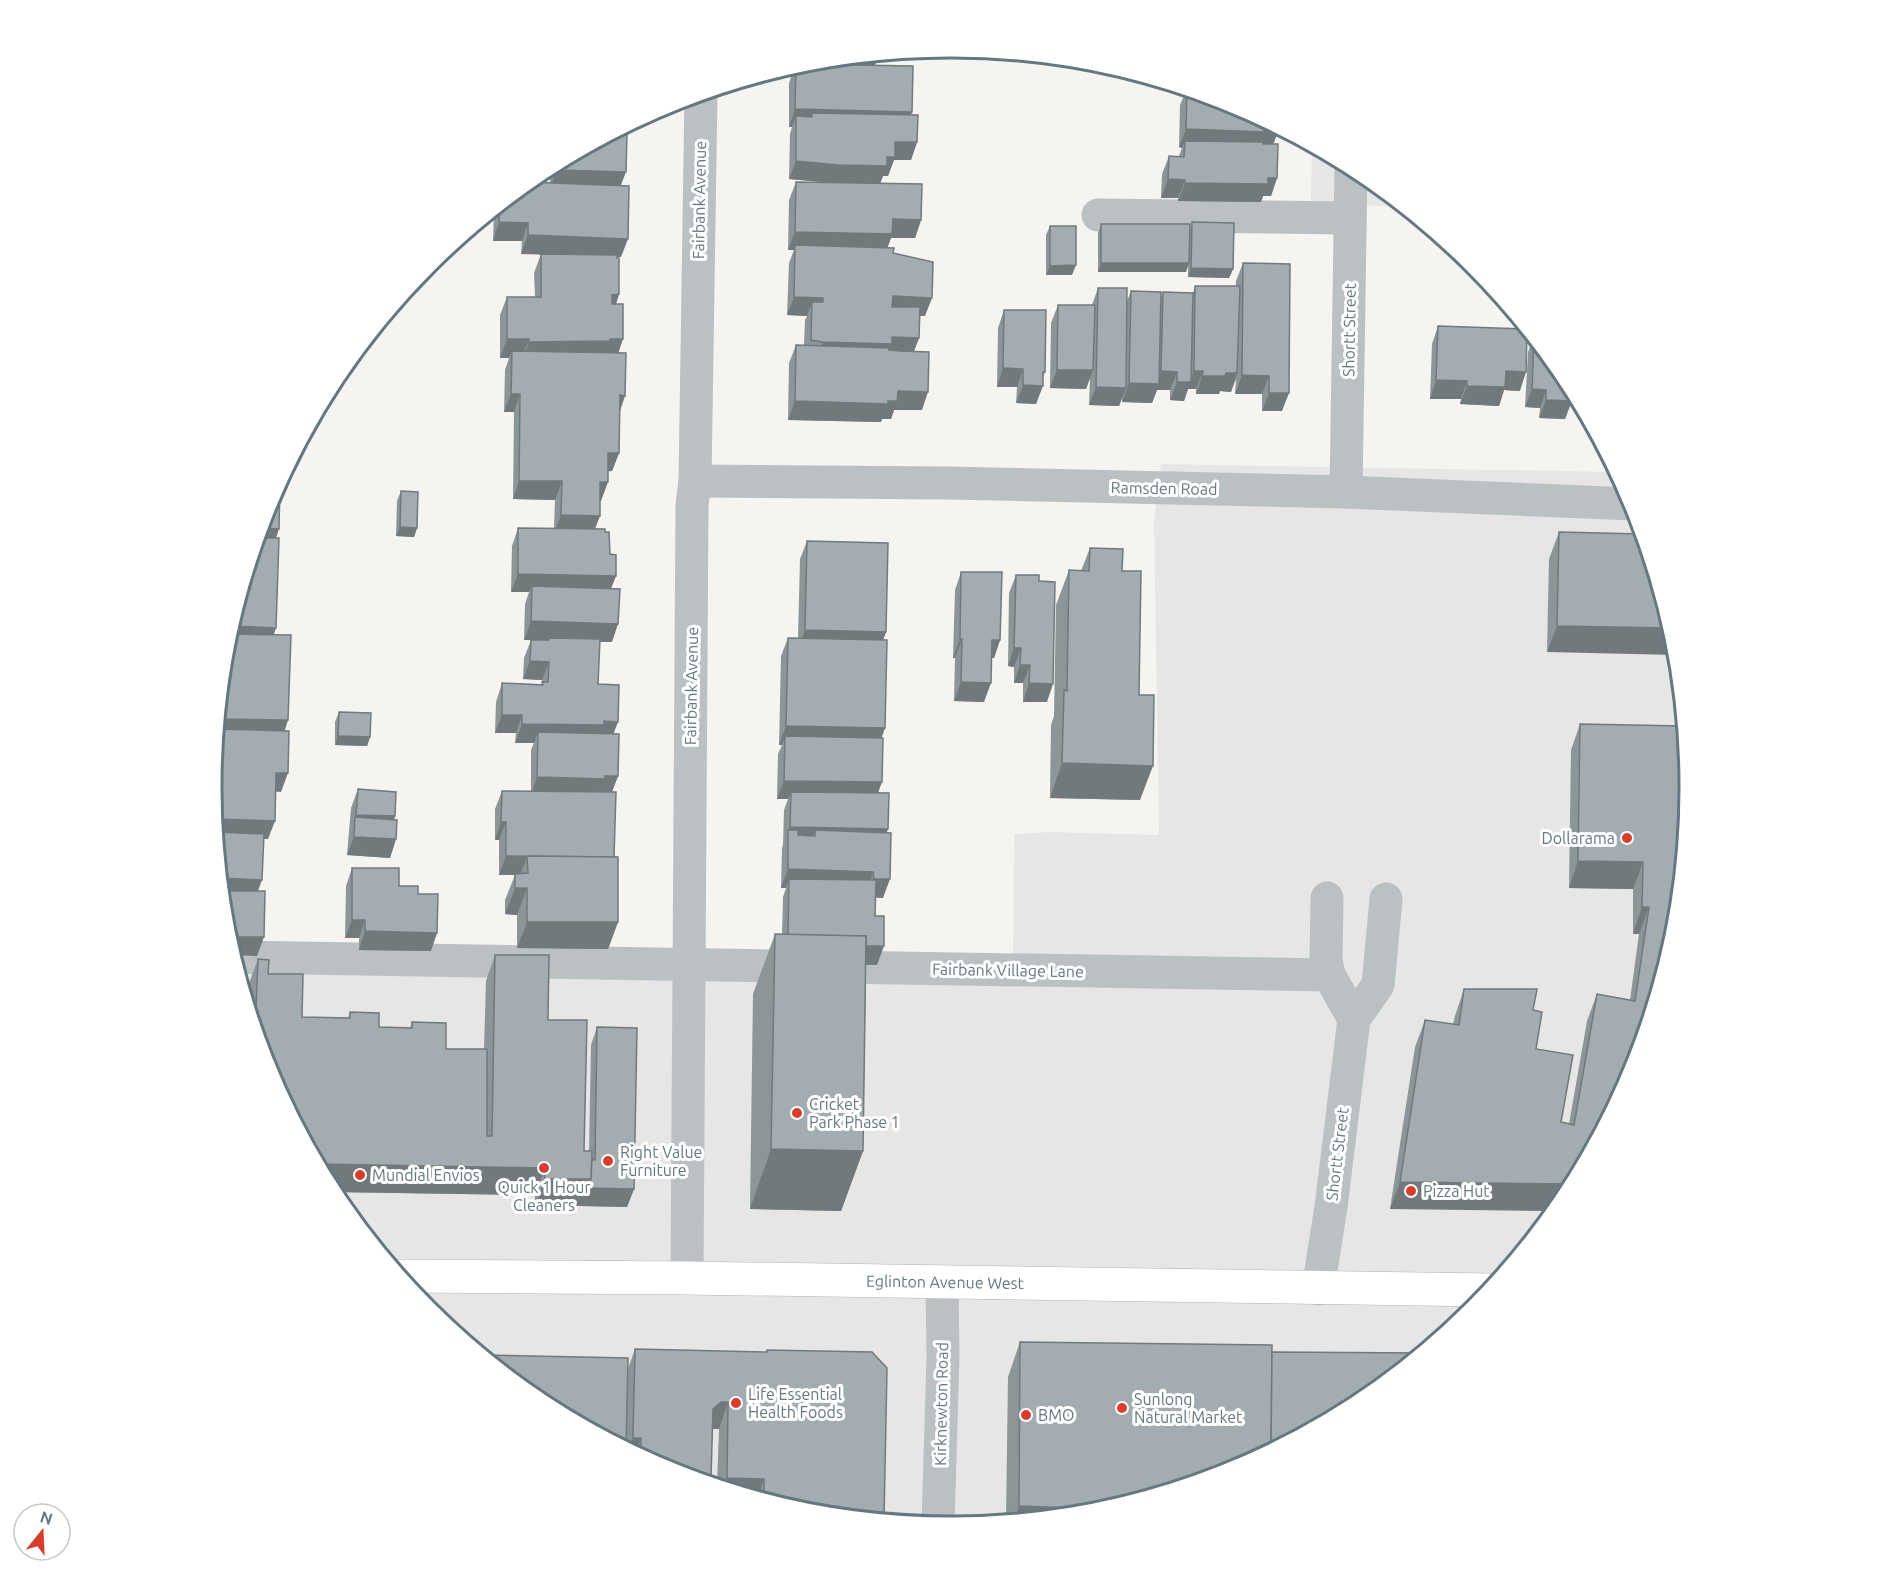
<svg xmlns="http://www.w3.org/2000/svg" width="1901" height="1574" font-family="Ubuntu,sans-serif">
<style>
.built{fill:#e5e6e5}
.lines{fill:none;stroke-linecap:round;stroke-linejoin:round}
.major-casing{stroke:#afb5b8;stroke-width:34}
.minor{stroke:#bbc1c3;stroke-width:33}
.major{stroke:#fff;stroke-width:33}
.wall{fill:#8c9598}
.shaded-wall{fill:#72797c}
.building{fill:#a3adb1;stroke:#72797c;stroke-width:1.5}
.poi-dot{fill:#d93e2d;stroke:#fff;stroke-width:2}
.labels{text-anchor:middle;stroke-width:6;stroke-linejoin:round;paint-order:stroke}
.street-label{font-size:16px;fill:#657881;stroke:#fff}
.poi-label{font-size:16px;fill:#657881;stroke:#fff;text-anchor:start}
.rim{fill:none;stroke:#657881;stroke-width:3}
</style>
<rect width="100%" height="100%" fill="#f5f4f1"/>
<!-- built -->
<g class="built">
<polygon points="1312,146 1361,173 1403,207 1311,203"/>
<polygon points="1161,464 1616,472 1633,505 1675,643 1689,787 1675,932 1565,1198 1473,1310 1361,1402 1094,1512 950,1526 806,1512 667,1470 540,1401 428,1309 336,1197 268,1069 232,951 1013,962 1014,834 1050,832 1159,835 1154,520"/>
</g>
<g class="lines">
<!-- major casing -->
<g class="major-casing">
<g id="major">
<path id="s1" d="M401 1276 687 1278 1489 1290"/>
</g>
</g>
<!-- minor -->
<g class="minor">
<polyline points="1098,215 1350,218"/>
<polyline points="695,481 948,483 1346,492 1633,504"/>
<polyline points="1346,492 1351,167"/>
<polyline points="1327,898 1326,960 1329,975 1354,1019"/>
<polyline points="233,957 1329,975"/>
<polyline points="687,1278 692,505 695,481 701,94"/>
<polyline points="1318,1289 1331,1207 1354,1019 1378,985 1386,899"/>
<polyline points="938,1525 943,1357 942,1283"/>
</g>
<!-- major -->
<use href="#major" class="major"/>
</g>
<!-- wall -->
<g class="wall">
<polygon points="795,66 875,66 912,112 911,115 917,142 911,160 894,160 888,176 883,176 880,183 921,220 915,238 891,238 887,247 893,253 925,316 919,316 919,338 914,351 922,410 894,410 891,419 882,419 881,422 788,420 789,363 796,345 804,345 805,320 807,316 787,315 789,263 794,250 788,250 789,200 796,182 824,182 789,179 790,134 792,127 789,127 789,83"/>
<polygon points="1180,88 1234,104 1273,144 1277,178 1271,196 1263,196 1261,202 1178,201 1178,198 1161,198 1162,174 1169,156 1179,156 1182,148 1179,147 1180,105 1185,93 1180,93"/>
<polygon points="615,133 621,186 621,257 617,257 619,294 616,304 620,411 619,453 612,471 608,471 601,501 600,501 595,529 610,554 611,588 612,642 600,642 598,684 614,734 618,776 612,792 618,922 608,949 517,948 517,915 505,914 505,900 515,875 499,875 499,840 495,840 495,809 502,791 531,791 531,750 534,743 515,743 516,733 495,733 496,702 502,683 542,684 542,680 523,679 524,658 531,640 524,640 525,604 529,592 511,592 512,546 518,528 554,528 555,500 513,499 514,412 504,412 505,370 509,358 500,358 500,315 507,297 535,297 534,273 541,254 521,254 522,241 493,241 494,210 528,182 550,183 550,167"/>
<polygon points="1192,222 1233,269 1229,278 1188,277 1188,265 1186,272 1098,272 1098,233 1101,224 1190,230"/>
<polygon points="1050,226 1072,275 1046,275 1046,235"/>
<polygon points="1243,263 1282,411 1262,411 1262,394 1235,394 1236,379 1231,392 1220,391 1219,394 1196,394 1196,389 1188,389 1184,401 1170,400 1170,390 1157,390 1152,403 1122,402 1122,397 1119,406 1089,405 1090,378 1086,389 1050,388 1051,323 1058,305 1092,305 1098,288 1127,301 1131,291 1161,297 1163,292 1193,293 1195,286 1236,286 1236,281"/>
<polygon points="1004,310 1043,379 1036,404 1016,403 1017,387 997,387 998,328"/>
<polygon points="1438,326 1520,391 1504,390 1499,406 1460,404 1461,399 1430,399 1432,344"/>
<polygon points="1533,338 1565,377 1574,393 1565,419 1539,418 1540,408 1525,407 1528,352"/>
<polygon points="401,491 417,528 414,537 396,536 397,501"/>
<polygon points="1559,532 1642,534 1547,652 1549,559"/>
<polygon points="807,541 886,632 883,640 885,728 881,738 878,793 888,829 886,832 883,898 875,897 875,916 877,965 866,964 863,1151 841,1211 750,1209 753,994 775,934 782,935 783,897 786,888 781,888 782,848 783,845 784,810 788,799 777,799 778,754 782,745 779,745 781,656 788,638 798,638 800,559"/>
<polygon points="1090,548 1122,571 1139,695 1140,800 1050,798 1051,725 1054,716 1056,605 1069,570 1081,571"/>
<polygon points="961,572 1000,640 994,658 991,658 984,702 954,701 955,658 953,658 955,590"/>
<polygon points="1016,575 1039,581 1047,702 1023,702 1023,683 1014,683 1014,667 1008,666 1009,593"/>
<polygon points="339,712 370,737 367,746 335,745 335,722"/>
<polygon points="1580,724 1675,932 1565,1198 1390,1209 1415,1047 1425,1020 1453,1024 1455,1016 1464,989 1533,1010 1536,1049 1561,1122 1569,1124 1587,1021 1597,994 1630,1000 1639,934 1633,934 1633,889 1569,888 1571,750"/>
<polygon points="358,789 395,816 394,820 396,839 390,858 347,855 351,808"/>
<polygon points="352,868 418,894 431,951 359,950 359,938 345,938 346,886"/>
<polygon points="495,955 548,1020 584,1151 589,1151 591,1045 597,1027 634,1189 627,1207 535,1205 535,1195 333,1192 268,1069 248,1003 248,986 258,959 302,1017 348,1018 350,1012 379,1027 410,1028 412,1022 446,1049 484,1049 486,981"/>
<polygon points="1020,1342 1272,1352 1094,1512 1006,1520 1008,1377"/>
<polygon points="635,1349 766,1352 767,1350 806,1512 717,1485 719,1429 712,1429 711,1478 710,1482 667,1470 540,1401 628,1369"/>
</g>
<!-- shaded-wall -->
<g class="shaded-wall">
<polygon points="879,55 874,68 798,65 807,62"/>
<polygon points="1181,88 1186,90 1185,93 1180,93"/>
<polygon points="795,109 912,112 905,130 812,117 812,113 807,128 796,116 792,127 789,127"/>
<polygon points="1264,128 1279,129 1272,148 1185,141 1182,148 1179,147 1186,129"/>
<polygon points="895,142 917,142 911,160 894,160 888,176 883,176 880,184 831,183 789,179 796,161 887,157"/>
<polygon points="556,170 626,172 619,190 550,189"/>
<polygon points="1268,178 1277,178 1271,196 1263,196 1261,202 1178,201 1185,183"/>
<polygon points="1168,179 1185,180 1178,198 1161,198"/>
<polygon points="893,219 921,220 915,238 891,238 886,252 795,245 794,250 788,250 795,232"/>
<polygon points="499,222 528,223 522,241 493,241"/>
<polygon points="528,235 628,239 621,257 521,254"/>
<polygon points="1101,263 1189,263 1186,272 1098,272"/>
<polygon points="1076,265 1072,275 1046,275 1050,266"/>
<polygon points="1191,268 1233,269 1229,278 1188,277"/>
<polygon points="619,294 613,313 605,313 612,295"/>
<polygon points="893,296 932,298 925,316 886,315"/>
<polygon points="794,297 823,298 817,316 812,302 807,316 787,315"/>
<polygon points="892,337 919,338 912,356 816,360 823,342"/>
<polygon points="507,339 529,339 522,358 512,351 509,358 500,358"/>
<polygon points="610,339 623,339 617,357 523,360 529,342"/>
<polygon points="1003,368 1023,369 1017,387 997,387"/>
<polygon points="1057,370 1093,370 1086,389 1050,388"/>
<polygon points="1161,371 1177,372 1170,390 1157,390 1152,403 1122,402 1129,383 1157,384"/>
<polygon points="1194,371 1203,371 1196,389 1188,389 1184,401 1170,400 1177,382 1190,382"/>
<polygon points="1506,371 1526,372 1520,391 1504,390 1499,406 1460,404 1467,386"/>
<polygon points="1043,372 1045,372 1040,386 1043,386 1036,404 1016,403 1023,385"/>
<polygon points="1226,373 1237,373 1231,392 1220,391 1219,394 1196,394 1202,376"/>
<polygon points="1242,375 1269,376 1262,394 1235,394"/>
<polygon points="1436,380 1467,381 1461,399 1430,399"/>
<polygon points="1096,387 1126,388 1119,406 1089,405"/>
<polygon points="1532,389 1546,390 1540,408 1525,407"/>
<polygon points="898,391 928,392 922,410 894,410 891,419 882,419 881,422 788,420 795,401 888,401"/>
<polygon points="1573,392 1574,393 1571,401 1572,401 1565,419 1539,418 1546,400"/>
<polygon points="1269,393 1289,393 1282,411 1262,411"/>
<polygon points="511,394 520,394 514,412 504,412"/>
<polygon points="620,395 625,396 619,414"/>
<polygon points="608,453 619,453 612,471 602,472"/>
<polygon points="519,481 562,481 555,500 513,499"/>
<polygon points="600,482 608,482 601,501 594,501"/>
<polygon points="561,515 600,516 593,534 554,533"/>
<polygon points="400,527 417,528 414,537 396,536"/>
<polygon points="261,528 279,529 273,547 255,546"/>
<polygon points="518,574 616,576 609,594 532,586 529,592 511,592"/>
<polygon points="531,621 618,624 612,642 549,640 549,638 548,640 524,640"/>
<polygon points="231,626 276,628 270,646 226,642"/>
<polygon points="1557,626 1671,628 1675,643 1677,655 1547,652"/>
<polygon points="805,630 886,632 879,651 798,649"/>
<polygon points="960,639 962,639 955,658 953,658"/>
<polygon points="992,640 1000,640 994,658 985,658"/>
<polygon points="1014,648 1021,648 1014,667 1008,666"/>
<polygon points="530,661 549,662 542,680 523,679"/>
<polygon points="1020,665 1030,665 1023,683 1014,683"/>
<polygon points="961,682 991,683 984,702 954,701"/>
<polygon points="1029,683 1053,684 1047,702 1023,702"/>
<polygon points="502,715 522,715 516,733 495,733"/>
<polygon points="218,719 288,720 282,739 216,737"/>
<polygon points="604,721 618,722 611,740 538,732 534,743 515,743 522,724"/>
<polygon points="786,726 885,728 878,747 785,736 782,745 779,745"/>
<polygon points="338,736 370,737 367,746 335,745"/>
<polygon points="1062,763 1153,766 1140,800 1050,798"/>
<polygon points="276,773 288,773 281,792 269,791"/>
<polygon points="605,776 618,776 611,794 531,795 537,777"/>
<polygon points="784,781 882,782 875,801 791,792 788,799 777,799"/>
<polygon points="356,815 395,816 389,835 355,819"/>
<polygon points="215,819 275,821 268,839 217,838"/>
<polygon points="501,822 506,822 499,840 495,840"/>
<polygon points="790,827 888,829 881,848 815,836 815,830 809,846 788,831"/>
<polygon points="354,837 396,839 390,858 347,855"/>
<polygon points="506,856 527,857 520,875 499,875"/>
<polygon points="1578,861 1643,862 1633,889 1569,888"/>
<polygon points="788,869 873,872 867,890 789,879 786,888 781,888"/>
<polygon points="220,878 262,880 255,899 222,897"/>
<polygon points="874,879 890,879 883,898 867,897"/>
<polygon points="515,888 527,888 517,915 505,914"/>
<polygon points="1642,907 1649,907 1639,934 1633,934"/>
<polygon points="352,920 365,920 359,938 345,938"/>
<polygon points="527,922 618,922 608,949 517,948"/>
<polygon points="365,931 437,933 431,951 359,950"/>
<polygon points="227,937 264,937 257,956 233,955"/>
<polygon points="788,945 884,946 877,965 781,964"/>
<polygon points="771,1149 863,1151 841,1211 750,1209"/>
<polygon points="318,1164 545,1168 535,1195 333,1192"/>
<polygon points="545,1179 591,1179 634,1189 627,1207 535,1205"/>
<polygon points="1400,1182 1572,1184 1565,1198 1554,1211 1390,1209"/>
<polygon points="721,1402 728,1402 719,1429 711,1429 713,1409"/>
<polygon points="633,1438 641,1438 636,1453 629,1449"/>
<polygon points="695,1478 711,1478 710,1482"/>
<polygon points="727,1478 764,1479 758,1497 724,1487"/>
<polygon points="1019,1506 1105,1509 1094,1512 1014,1520"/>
</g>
<!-- building -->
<g class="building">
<polygon points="799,64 913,66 912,112 795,109 796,65"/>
<polygon points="1187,90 1234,104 1279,129 1264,128 1264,132 1186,129"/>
<polygon points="812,113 918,115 917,142 895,142 895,157 887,157 887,166 838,165 796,161 796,116 812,117"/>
<polygon points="615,133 627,133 626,172 556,170 556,164"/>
<polygon points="1185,141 1263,142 1263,144 1278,144 1277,178 1268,178 1268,184 1185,183 1185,180 1168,179 1169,156 1184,157"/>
<polygon points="528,182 629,186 628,239 528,235 528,223 499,222 500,205"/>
<polygon points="796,182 922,184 921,220 893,219 892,234 795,232"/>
<polygon points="1192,222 1234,223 1233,269 1191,268"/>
<polygon points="1101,224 1190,224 1189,263 1101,263"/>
<polygon points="1050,226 1076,226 1076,265 1050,266"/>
<polygon points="795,245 894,248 893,253 933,262 932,298 893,296 892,307 920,307 919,338 892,337 892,344 823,342 811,340 812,302 823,302 823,298 794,297"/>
<polygon points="541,254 617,255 617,258 619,258 619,294 612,295 612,304 623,304 623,339 610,339 610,341 529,342 529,339 507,339 507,297 541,297"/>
<polygon points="1243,263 1290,264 1289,393 1269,393 1269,376 1242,375"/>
<polygon points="1195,286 1240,286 1237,373 1226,373 1225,376 1202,376 1203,371 1194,371"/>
<polygon points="1098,288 1127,288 1126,388 1096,387"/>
<polygon points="1131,291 1161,292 1159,384 1129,383"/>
<polygon points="1163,292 1193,293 1191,382 1177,382 1177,372 1161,371"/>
<polygon points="1058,305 1095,305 1093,370 1057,370"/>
<polygon points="1004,310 1046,310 1045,372 1043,372 1043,386 1023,385 1023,369 1003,368"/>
<polygon points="1438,326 1526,329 1527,331 1526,372 1506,371 1505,387 1467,386 1467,381 1436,380"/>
<polygon points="1534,339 1565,377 1573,392 1572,401 1546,400 1546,390 1532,389"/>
<polygon points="796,345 889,348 889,350 900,351 929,352 928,392 898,391 897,401 888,401 888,404 795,401"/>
<polygon points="512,351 626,353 625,396 620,395 619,453 608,453 608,482 600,482 600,516 561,515 562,481 519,481 520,394 511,394"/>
<polygon points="280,481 279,529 261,528 268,504"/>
<polygon points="401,491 418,492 417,528 400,527"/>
<polygon points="518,528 605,529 605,532 609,532 610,554 616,555 616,576 518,574"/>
<polygon points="1559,532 1642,534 1671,628 1557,626"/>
<polygon points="258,538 279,538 276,628 231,626"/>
<polygon points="807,541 888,543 886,632 805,630"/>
<polygon points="1090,548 1123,549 1122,571 1141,571 1139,695 1154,695 1153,766 1062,763 1064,690 1067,691 1069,570 1089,571"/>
<polygon points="961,572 1002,572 1000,640 992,640 991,683 961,682 962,639 960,639"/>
<polygon points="1016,575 1039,575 1039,581 1055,582 1053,684 1029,683 1030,665 1020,665 1021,648 1014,648"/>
<polygon points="532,586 620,589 618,624 531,621"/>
<polygon points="228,634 291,635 288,720 218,719 226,642"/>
<polygon points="549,638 600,639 598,684 619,685 618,722 604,721 604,725 522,724 522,715 502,715 502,683 543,685 542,682 548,682 549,662 530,661 531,640 549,640"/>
<polygon points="788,638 887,640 885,728 786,726"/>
<polygon points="339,712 371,713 370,737 338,736"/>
<polygon points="1580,724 1683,726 1689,787 1675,932 1633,1070 1572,1184 1400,1182 1425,1020 1459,1025 1464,989 1537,989 1533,1010 1542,1012 1536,1049 1573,1055 1561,1122 1574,1125 1597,994 1635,1001 1649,907 1642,907 1643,862 1578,861"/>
<polygon points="217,729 289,731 288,773 276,773 275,821 215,819 212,787"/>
<polygon points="538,732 619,734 618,776 605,776 605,779 537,777"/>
<polygon points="785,736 883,738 882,782 784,781"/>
<polygon points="358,789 396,792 395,816 356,815"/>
<polygon points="502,791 616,792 614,857 506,856 506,822 501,822"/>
<polygon points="791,792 889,793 888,829 790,827"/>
<polygon points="355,817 397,820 396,839 354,837"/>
<polygon points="788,830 798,830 798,835 815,836 815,830 891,833 890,879 874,879 873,872 788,869"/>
<polygon points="216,832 264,834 262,880 220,878"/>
<polygon points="527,856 618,857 618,922 527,922 527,888 515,888 515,874 528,873"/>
<polygon points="352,868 399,868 399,886 418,886 418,894 438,894 437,933 365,931 365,920 352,920"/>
<polygon points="789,879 876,880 875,916 884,916 884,946 866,946 866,936 788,935"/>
<polygon points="222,891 265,891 264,937 227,937 226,931"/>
<polygon points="775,934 866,936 863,1151 771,1149"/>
<polygon points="495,955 549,955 548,1020 587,1020 584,1151 592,1151 591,1179 545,1179 545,1168 318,1164 268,1069 249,1009 256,1009 258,959 269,960 268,974 303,974 302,1017 350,1018 350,1012 379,1013 379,1027 412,1028 412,1022 446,1023 446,1049 487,1049 487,1136 492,1136"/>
<polygon points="597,1027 637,1028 634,1189 588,1188 591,1179 592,1159 595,1160"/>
<polygon points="1020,1342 1272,1345 1271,1450 1233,1470 1105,1509 1019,1506"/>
<polygon points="635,1349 767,1352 767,1350 872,1352 887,1368 884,1519 806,1512 764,1499 764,1479 727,1478 728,1402 721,1402 713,1409 711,1478 695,1478 667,1470 641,1455 641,1438 633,1438"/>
<polygon points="1272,1352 1420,1353 1361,1402 1271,1450"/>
<polygon points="483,1355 628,1358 626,1448 540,1401"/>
</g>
<!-- markers -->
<g class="poi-dot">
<circle cx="1627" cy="838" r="6"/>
<circle cx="797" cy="1113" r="6"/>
<circle cx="608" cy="1161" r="6"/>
<circle cx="544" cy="1168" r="6"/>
<circle cx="360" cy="1175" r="6"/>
<circle cx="1411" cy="1191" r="6"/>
<circle cx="736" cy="1403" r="6"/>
<circle cx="1122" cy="1408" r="6"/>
<circle cx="1026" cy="1415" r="6"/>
</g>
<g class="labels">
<!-- street labels -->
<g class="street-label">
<text transform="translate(699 200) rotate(-89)" y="6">Fairbank Avenue</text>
<text transform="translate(1349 330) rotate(-89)" y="6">Shortt Street</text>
<text transform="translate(1164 488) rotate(1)" y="6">Ramsden Road</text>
<text transform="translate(691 686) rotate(-89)" y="6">Fairbank Avenue</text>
<text transform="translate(1008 970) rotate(1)" y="6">Fairbank Village Lane</text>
<text transform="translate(1337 1154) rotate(-83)" y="6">Shortt Street</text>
<text dy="6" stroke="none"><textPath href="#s1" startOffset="544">Eglinton Avenue West</textPath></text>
<text transform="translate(941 1404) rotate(-89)" y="6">Kirknewton Road</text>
</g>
<!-- poi labels -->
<g class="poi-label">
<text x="1615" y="844" text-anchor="end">Dollarama</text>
<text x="809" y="1110">Cricket<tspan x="809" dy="18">Park Phase 1</tspan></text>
<text x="620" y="1158">Right Value<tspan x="620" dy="18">Furniture</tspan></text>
<text x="372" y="1181">Mundial Envios</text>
<text x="544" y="1193" text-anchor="middle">Quick 1 Hour<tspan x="544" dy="18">Cleaners</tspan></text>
<text x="1423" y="1197">Pizza Hut</text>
<text x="748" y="1400">Life Essential<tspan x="748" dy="18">Health Foods</tspan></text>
<text x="1134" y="1405">Sunlong<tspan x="1134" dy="18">Natural Market</tspan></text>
<text x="1038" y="1421">BMO</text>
</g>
</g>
<!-- crop -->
<path d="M0 0H1901V1574H0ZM950 58H951A728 728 0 0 1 1679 786V788A728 728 0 0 1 951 1516H950A728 728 0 0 1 222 788V786A728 728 0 0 1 950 58Z" fill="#fff" fill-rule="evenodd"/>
<path class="rim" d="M950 58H951A728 728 0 0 1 1679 786V788A728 728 0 0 1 951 1516H950A728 728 0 0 1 222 788V786A728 728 0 0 1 950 58Z"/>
<!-- north arrow -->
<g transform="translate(42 1532) rotate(18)"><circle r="28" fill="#ffffff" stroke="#c1c9cd" stroke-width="1.5"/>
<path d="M0-4.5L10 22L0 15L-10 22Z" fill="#d93e2d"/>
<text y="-9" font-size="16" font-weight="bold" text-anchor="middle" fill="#657881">N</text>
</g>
</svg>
